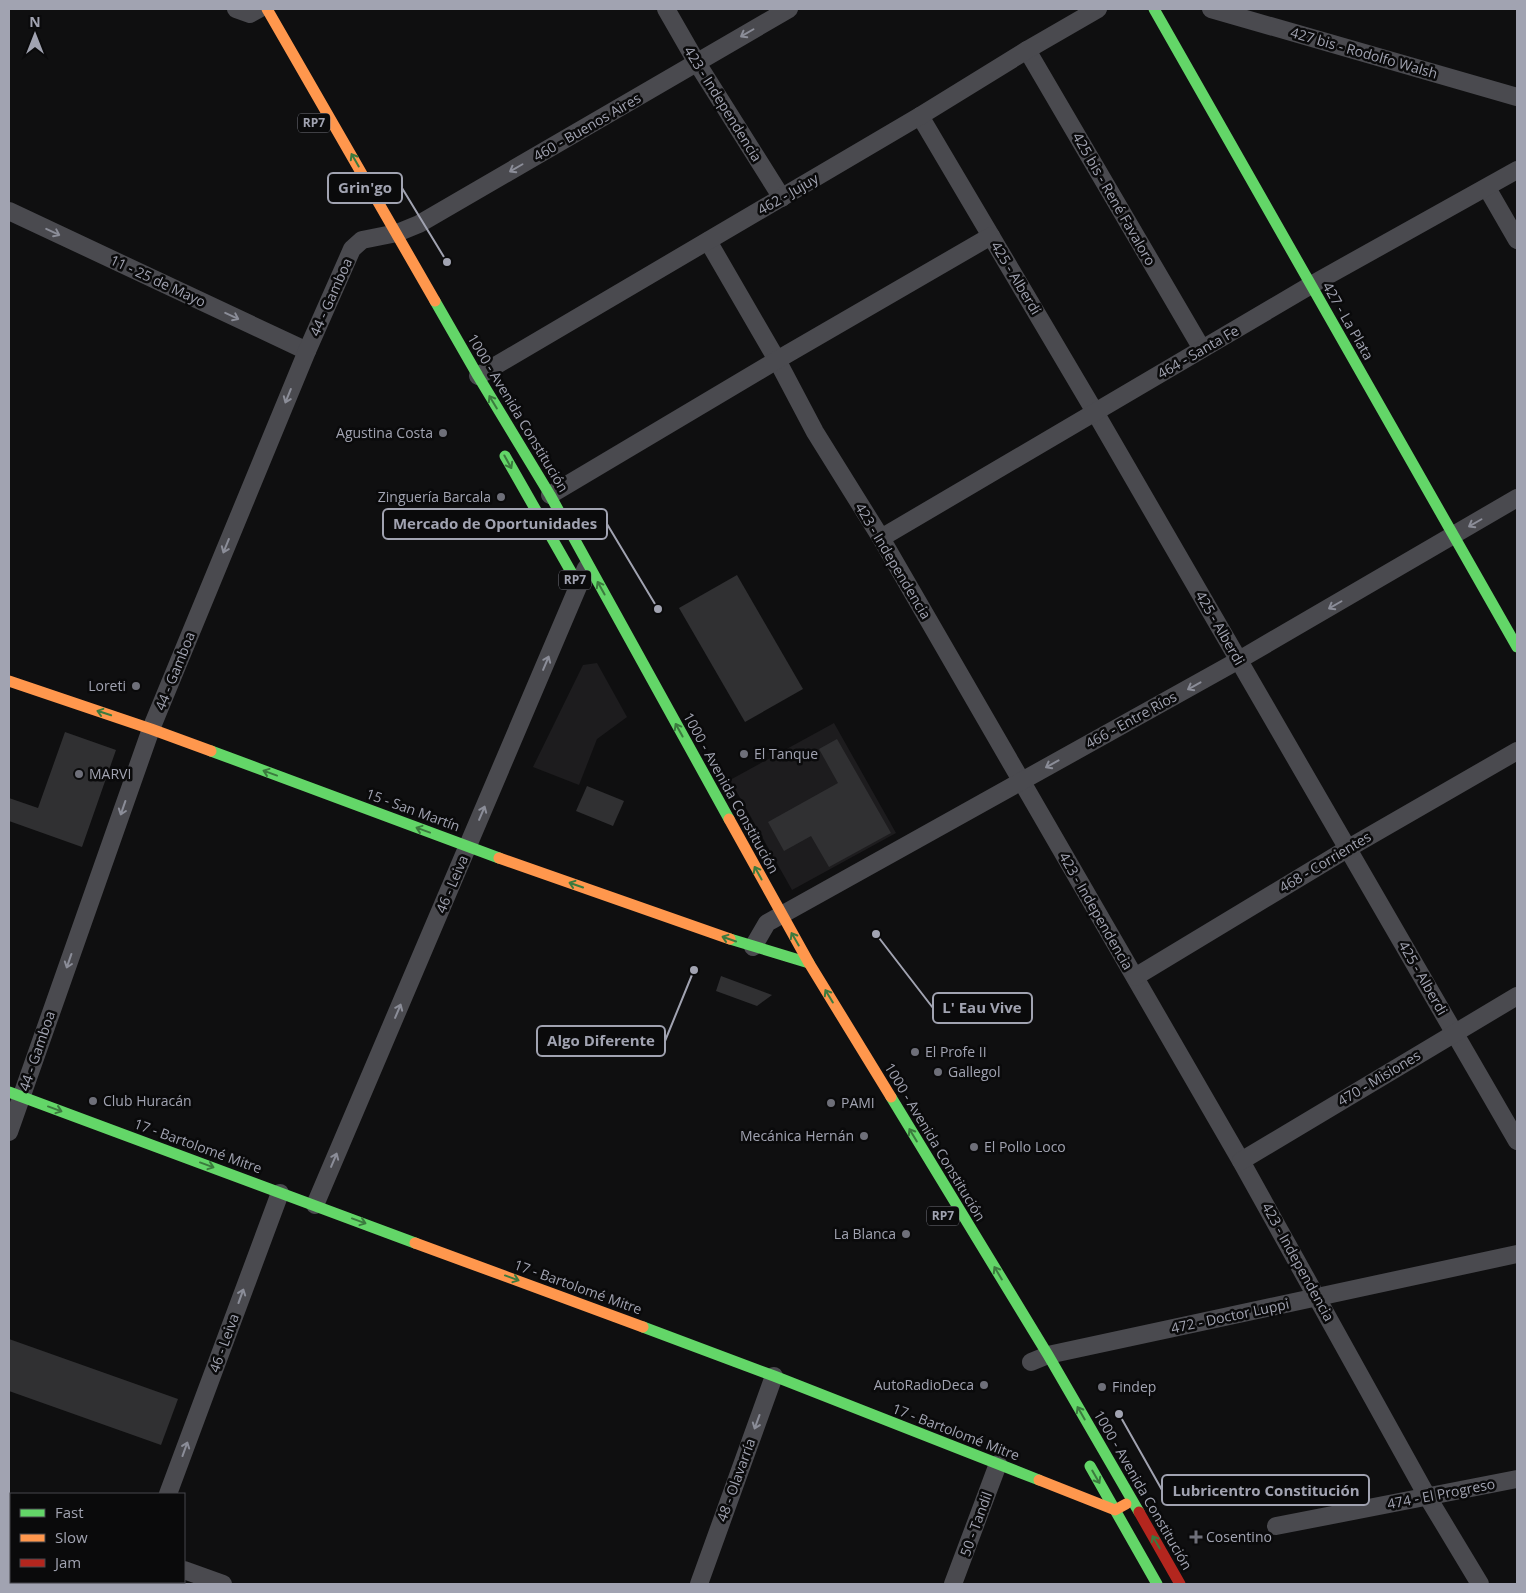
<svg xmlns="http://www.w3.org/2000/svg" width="1526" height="1593" font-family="'Open Sans',sans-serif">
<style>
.built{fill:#1d1c1e}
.green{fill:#1a201b}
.building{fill:#303032}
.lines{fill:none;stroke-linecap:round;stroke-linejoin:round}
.street{stroke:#4a4a4f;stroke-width:18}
.fast{stroke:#63d668;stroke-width:11}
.slow{stroke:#ff974d;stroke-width:11}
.jam{stroke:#b3261e;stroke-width:11}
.oneway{stroke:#8b8d98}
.oneway2{stroke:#3b7a3e}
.poi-dot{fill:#6e6f79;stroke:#0a0a0b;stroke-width:2}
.labels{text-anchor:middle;stroke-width:5;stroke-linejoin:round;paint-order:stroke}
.shield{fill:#0a0a0b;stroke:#74757f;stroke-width:1}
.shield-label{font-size:12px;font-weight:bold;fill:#a1a3b1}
.street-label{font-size:14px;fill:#a1a3b1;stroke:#0a0a0b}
.poi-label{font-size:14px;fill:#a1a3b1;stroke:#0a0a0b;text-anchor:start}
.leader{fill:none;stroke:#a1a3b1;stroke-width:2}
.callout-dot{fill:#a1a3b1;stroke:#0a0a0b;stroke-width:2}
.callout{fill:#0a0a0b;stroke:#a1a3b1;stroke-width:2}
.callout-label{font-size:15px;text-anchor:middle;font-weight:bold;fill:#a1a3b1}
</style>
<rect width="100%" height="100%" fill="#0f0f10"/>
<!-- built -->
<g class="built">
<polygon points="597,663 627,717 597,739 579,785 533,767 583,665"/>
<polygon points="834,723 896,833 792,890 730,780"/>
</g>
<!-- green -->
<polygon class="green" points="9,1543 11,1544 11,1582 120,1582 127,1584 9,1584"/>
<!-- building -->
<g class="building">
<polygon points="737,575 803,689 745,722 679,608"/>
<polygon points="65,732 116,750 82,847 9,821 9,798 38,808"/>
<polygon points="837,739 891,833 829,867 811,836 784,851 768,822 838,783 819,749"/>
<polygon points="587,786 624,801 613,826 576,811"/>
<polygon points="721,976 772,995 757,1006 716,991"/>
<polygon points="9,1339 178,1399 161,1445 9,1391"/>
</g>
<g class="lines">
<!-- street -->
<g class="street">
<polyline points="236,9 250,14 259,9"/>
<polyline points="666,9 697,63 782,198"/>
<polyline points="1211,9 1517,97"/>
<polyline points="1027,50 1202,349"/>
<polyline points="920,116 1095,412 1517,1141"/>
<polyline points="1487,188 1517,240"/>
<polyline points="9,211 307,351"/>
<polyline points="708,241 777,360 815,432 881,538 1241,1161 1427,1496 1480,1584"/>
<polyline points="478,376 920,116 1027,50 1098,9"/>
<polyline points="550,495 777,360 991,236"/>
<polyline points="881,538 1311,285 1517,170"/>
<polyline points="753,947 767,923 1239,660 1517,498"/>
<polyline points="1135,977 1347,849 1517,751"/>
<polyline points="9,1132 151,729 307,351 352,249 362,240 397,233 419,224 789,9"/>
<polyline points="1241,1161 1517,996"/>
<polyline points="315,1205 586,568"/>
<polyline points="1031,1362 1048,1355 1517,1254"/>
<polyline points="168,1494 280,1193"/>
<polyline points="9,1511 11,1512"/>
<polyline points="1276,1526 1517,1479"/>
<polyline points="184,1570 223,1584"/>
<polyline points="699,1584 774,1376"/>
<polyline points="953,1584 998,1464"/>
</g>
<!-- fast -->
<g class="fast">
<polyline points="1154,9 1517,647"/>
<polyline points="435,301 478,376 550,495 729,819"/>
<polyline points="505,456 574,577"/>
<polyline points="211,751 499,858"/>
<polyline points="730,939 809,963"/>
<polyline points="9,1092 415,1243"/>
<polyline points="891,1097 1048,1355 1139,1512"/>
<polyline points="643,1327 774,1376 1039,1480"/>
<polyline points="1090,1466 1157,1584"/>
</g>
<!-- slow -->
<g class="slow">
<polyline points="267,9 435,301"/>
<polyline points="9,681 151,729 211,751"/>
<polyline points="729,819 809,963 891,1097"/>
<polyline points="499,858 730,939"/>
<polyline points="415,1243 643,1327"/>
<polyline points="1039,1480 1115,1510 1126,1504"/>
</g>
<!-- jam -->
<polyline class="jam" points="1139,1512 1180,1584"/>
</g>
<!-- one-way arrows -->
<defs><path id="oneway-shaft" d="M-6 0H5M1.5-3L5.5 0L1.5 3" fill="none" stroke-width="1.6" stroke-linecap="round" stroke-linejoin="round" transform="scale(1.25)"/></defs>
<g class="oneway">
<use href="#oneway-shaft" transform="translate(747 33) rotate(150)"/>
<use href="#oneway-shaft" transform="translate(516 168) rotate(150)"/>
<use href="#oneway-shaft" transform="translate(53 232) rotate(25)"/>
<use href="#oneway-shaft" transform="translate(232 316) rotate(25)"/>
<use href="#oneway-shaft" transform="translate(288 396) rotate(112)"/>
<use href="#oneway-shaft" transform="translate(1475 523) rotate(150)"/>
<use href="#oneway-shaft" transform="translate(226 546) rotate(112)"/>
<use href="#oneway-shaft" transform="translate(1335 605) rotate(150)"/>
<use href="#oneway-shaft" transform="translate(546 663) rotate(-67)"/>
<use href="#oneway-shaft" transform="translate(1194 686) rotate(151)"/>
<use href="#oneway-shaft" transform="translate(1052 764) rotate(151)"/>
<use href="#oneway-shaft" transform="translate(123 808) rotate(109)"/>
<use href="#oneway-shaft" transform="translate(482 813) rotate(-67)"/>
<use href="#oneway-shaft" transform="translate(69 961) rotate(109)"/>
<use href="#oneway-shaft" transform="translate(398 1011) rotate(-67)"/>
<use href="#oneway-shaft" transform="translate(334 1160) rotate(-67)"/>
<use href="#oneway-shaft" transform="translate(241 1296) rotate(-70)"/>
<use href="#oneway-shaft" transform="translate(757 1422) rotate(110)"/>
<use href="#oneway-shaft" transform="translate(185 1449) rotate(-70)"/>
</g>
<g class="oneway2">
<use href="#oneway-shaft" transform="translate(355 160) rotate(-120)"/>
<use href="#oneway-shaft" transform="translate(493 402) rotate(-121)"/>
<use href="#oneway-shaft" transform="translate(508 462) rotate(61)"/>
<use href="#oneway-shaft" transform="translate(601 588) rotate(-119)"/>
<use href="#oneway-shaft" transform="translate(104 713) rotate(-162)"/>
<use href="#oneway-shaft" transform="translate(679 730) rotate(-119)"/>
<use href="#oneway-shaft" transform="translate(270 773) rotate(-160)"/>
<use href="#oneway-shaft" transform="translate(423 830) rotate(-160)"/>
<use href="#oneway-shaft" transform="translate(758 873) rotate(-119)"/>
<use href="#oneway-shaft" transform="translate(576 885) rotate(-161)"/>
<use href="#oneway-shaft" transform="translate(729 939) rotate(-161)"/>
<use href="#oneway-shaft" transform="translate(795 939) rotate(-120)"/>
<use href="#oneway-shaft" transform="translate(829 996) rotate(-121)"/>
<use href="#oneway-shaft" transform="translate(55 1109) rotate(20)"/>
<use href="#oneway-shaft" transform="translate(913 1135) rotate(-121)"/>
<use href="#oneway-shaft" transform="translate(207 1165) rotate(20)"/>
<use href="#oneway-shaft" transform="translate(359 1221) rotate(20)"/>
<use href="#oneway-shaft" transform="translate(998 1273) rotate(-121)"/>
<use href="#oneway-shaft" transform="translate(512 1278) rotate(20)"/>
<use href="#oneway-shaft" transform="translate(1081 1413) rotate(-120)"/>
<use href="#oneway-shaft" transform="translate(1096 1477) rotate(60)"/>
<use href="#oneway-shaft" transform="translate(1156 1542) rotate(-120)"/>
</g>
<!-- markers -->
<g class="poi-dot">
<circle cx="443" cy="433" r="5"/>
<circle cx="501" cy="497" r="5"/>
<circle cx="136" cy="686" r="5"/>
<circle cx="744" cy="754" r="5"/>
<circle cx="79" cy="774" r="5"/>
<circle cx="915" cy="1052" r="5"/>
<circle cx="938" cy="1072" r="5"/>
<circle cx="93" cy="1101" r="5"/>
<circle cx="831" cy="1103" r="5"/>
<circle cx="864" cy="1136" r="5"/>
<circle cx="974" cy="1147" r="5"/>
<circle cx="906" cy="1234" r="5"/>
<circle cx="984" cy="1385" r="5"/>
<circle cx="1102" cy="1387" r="5"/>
<path d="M1193.5 1529.5h5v5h5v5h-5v5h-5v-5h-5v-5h5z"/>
</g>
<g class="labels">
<!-- shield labels -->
<g class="shield">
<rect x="298" y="113.5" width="32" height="19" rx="4"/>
<rect x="559" y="570.5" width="32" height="19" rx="4"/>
<rect x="927" y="1206.5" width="32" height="19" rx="4"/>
</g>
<g class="shield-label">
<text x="314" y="127">RP7</text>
<text x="575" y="584">RP7</text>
<text x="943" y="1220">RP7</text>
</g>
<!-- street labels -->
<g class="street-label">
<text transform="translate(1364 53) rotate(16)" y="5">427 bis - Rodolfo Walsh</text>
<text transform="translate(723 104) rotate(58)" y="5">423 - Independencia</text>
<text transform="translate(587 127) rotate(-30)" y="5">460 - Buenos Aires</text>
<text transform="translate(788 194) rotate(-30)" y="5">462 - Jujuy</text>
<text transform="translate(1114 199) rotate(60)" y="5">425 bis - René Favaloro</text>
<text transform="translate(1016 278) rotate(59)" y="5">425 - Alberdi</text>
<text transform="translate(158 281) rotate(25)" y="5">11 - 25 de Mayo</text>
<text transform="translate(331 297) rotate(-66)" y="5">44 - Gamboa</text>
<text transform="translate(1348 321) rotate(60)" y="5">427 - La Plata</text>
<text transform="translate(1198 352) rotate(-30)" y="5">464 - Santa Fe</text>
<text transform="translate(518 413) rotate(59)" y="5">1000 - Avenida Constitución</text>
<text transform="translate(893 561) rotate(59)" y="5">423 - Independencia</text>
<text transform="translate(1220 628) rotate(60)" y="5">425 - Alberdi</text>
<text transform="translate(175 671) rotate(-68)" y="5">44 - Gamboa</text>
<text transform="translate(1131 720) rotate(-29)" y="5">466 - Entre Ríos</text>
<text transform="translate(731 793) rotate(61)" y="5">1000 - Avenida Constitución</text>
<text transform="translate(413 810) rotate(20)" y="5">15 - San Martín</text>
<text transform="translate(1325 862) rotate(-31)" y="5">468 - Corrientes</text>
<text transform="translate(452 884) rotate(-67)" y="5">46 - Leiva</text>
<text transform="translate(1096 911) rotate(60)" y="5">423 - Independencia</text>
<text transform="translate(1423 978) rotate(60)" y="5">425 - Alberdi</text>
<text transform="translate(37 1051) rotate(-71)" y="5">44 - Gamboa</text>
<text transform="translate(1379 1078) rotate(-31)" y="5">470 - Misiones</text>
<text transform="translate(935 1142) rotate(59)" y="5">1000 - Avenida Constitución</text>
<text transform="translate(198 1146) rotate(20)" y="5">17 - Bartolomé Mitre</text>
<text transform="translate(1298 1262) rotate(61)" y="5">423 - Independencia</text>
<text transform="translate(578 1287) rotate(20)" y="5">17 - Bartolomé Mitre</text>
<text transform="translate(1230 1316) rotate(-12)" y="5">472 - Doctor Luppi</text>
<text transform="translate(224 1343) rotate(-70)" y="5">46 - Leiva</text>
<text transform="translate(956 1432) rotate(21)" y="5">17 - Bartolomé Mitre</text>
<text transform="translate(736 1480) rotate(-70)" y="5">48 - Olavarría</text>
<text transform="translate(1143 1490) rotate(60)" y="5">1000 - Avenida Constitución</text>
<text transform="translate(1441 1494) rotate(-11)" y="5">474 - El Progreso</text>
<text transform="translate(976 1524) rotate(-70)" y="5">50 - Tandil</text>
</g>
<!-- poi labels -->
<g class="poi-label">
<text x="433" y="438" text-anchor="end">Agustina Costa</text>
<text x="491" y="502" text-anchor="end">Zinguería Barcala</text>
<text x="126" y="691" text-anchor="end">Loreti</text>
<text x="754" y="759">El Tanque</text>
<text x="89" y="779">MARVI</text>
<text x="925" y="1057">El Profe II</text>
<text x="948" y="1077">Gallegol</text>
<text x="103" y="1106">Club Huracán</text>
<text x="841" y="1108">PAMI</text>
<text x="854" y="1141" text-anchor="end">Mecánica Hernán</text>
<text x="984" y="1152">El Pollo Loco</text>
<text x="896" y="1239" text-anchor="end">La Blanca</text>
<text x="974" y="1390" text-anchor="end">AutoRadioDeca</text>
<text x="1112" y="1392">Findep</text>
<text x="1206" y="1542">Cosentino</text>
</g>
</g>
<!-- callouts -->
<path class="leader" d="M447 262L402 188M658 609L607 524M876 934L933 1008M694 970L665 1041M1119 1414L1162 1490"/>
<g class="callout-dot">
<circle cx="447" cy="262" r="5"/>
<circle cx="658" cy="609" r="5"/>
<circle cx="876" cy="934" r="5"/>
<circle cx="694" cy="970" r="5"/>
<circle cx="1119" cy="1414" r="5"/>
</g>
<g class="callout">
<rect x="328" y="173" width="74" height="30" rx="5"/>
<rect x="383" y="509" width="224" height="30" rx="5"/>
<rect x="933" y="993" width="99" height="30" rx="5"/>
<rect x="537" y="1026" width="128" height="30" rx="5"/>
<rect x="1162" y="1475" width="207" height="30" rx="5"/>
</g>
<g class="callout-label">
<text x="365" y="193">Grin'go</text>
<text x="495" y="529">Mercado de Oportunidades</text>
<text x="982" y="1013">L' Eau Vive</text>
<text x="601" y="1046">Algo Diferente</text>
<text x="1266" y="1496">Lubricentro Constitución</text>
</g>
<!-- border -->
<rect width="1526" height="1593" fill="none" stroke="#a1a3b1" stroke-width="20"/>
<!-- legend -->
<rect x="10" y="1493" width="175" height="90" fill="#0a0a0b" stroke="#46474d"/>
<rect x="20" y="1509" width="25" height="8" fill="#63d668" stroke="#46474d"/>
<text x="55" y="1518" font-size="15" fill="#a1a3b1">Fast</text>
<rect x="20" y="1534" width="25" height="8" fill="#ff974d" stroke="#46474d"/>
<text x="55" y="1543" font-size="15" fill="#a1a3b1">Slow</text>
<rect x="20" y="1559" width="25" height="8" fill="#b3261e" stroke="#46474d"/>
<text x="55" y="1568" font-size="15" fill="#a1a3b1">Jam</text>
<!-- north arrow -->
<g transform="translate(35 35)" stroke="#0a0a0b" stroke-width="4" paint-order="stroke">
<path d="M0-4L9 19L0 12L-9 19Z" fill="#a1a3b1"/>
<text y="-8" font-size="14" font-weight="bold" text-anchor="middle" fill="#a1a3b1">N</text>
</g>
</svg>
